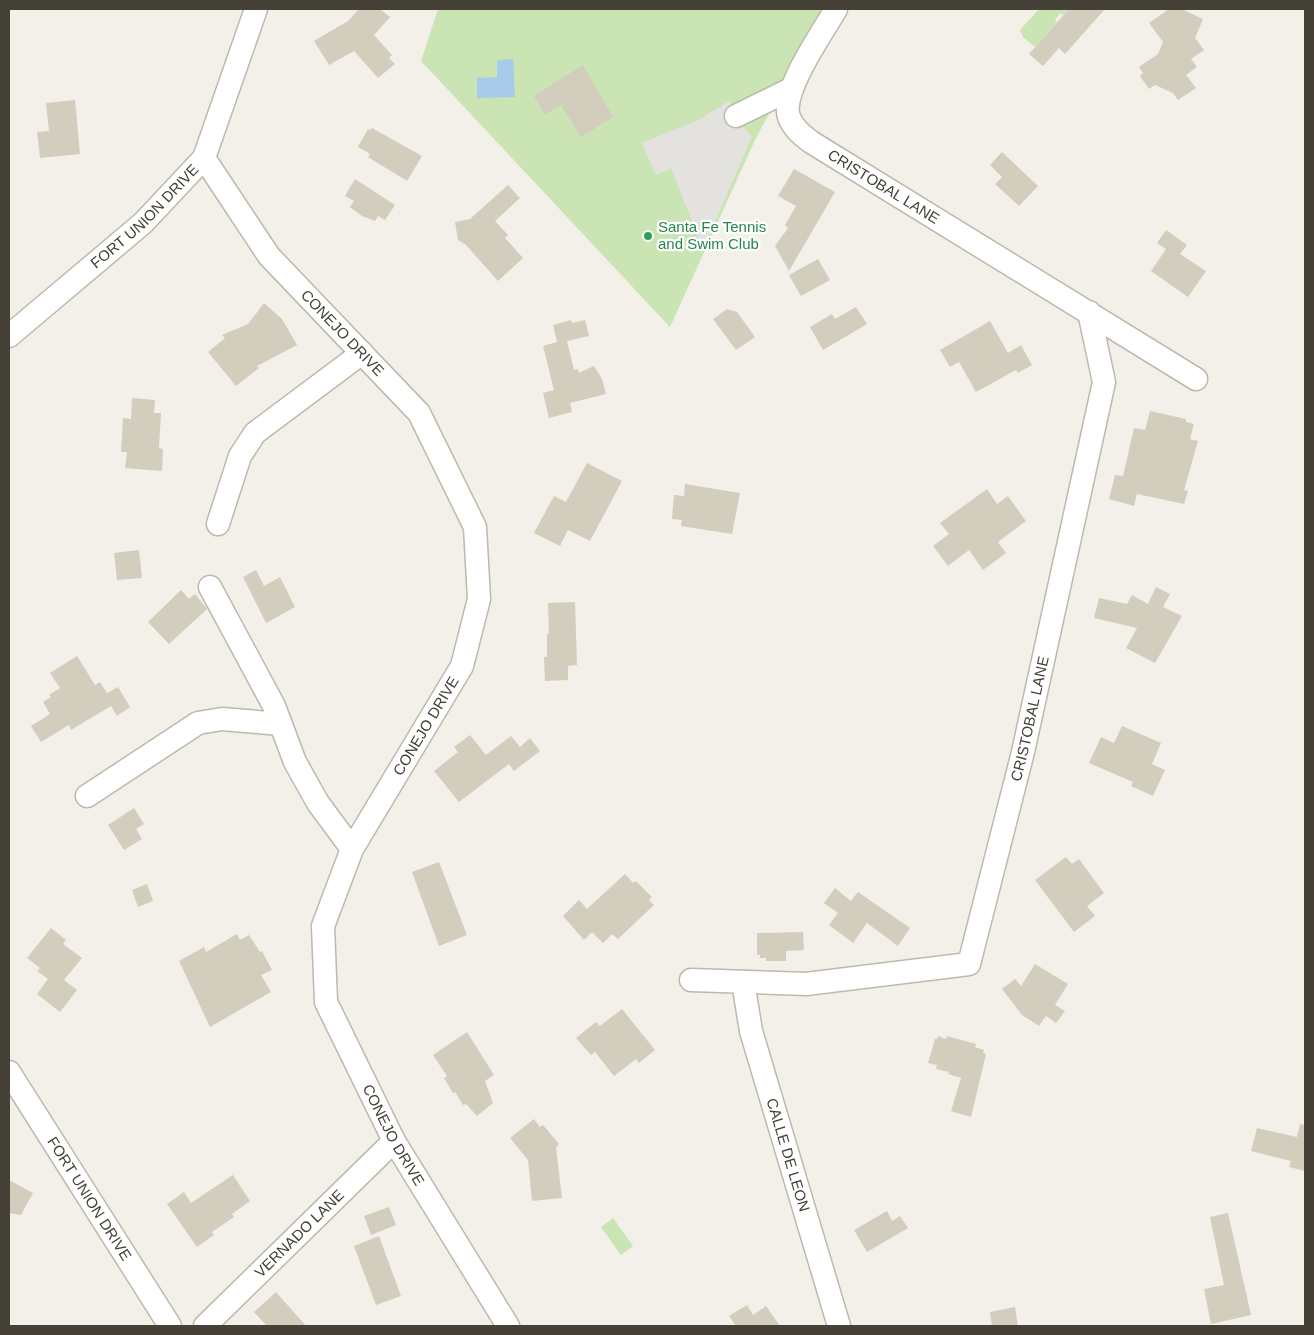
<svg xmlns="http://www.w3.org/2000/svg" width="1314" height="1335" font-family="Helvetica,sans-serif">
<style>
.green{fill:#cae4b3}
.parking{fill:#e4e2df}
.water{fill:#a8caeb}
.building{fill:#d3cdbe}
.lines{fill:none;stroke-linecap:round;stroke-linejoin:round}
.minor-casing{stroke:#bdb9ab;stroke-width:25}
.minor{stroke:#fff;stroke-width:22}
.leisure-dot{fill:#2e9e5b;stroke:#fff;stroke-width:2}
.labels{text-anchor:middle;stroke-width:4.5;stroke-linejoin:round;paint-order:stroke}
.street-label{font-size:15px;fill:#454137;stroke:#fff}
.leisure-label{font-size:15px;fill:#27864d;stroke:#fff;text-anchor:start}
</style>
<rect width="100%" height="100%" fill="#f2f0e8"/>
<!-- green -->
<g class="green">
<polygon points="438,9 825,9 755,140 670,327 421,61"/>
<polygon points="1039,9 1069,9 1063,15 1060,13 1055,20 1057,22 1035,47 1023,37 1020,30"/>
<polygon points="613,1218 633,1246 621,1255 601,1227"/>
</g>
<!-- parking -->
<polygon class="parking" points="729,101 739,123 752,136 703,250 671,168 656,175 642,143 699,120"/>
<!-- water -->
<polygon class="water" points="513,59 515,97 477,98 477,78 497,77 497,60"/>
<!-- building -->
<g class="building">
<polygon points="359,9 380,9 390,17 374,35 392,55 389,58 395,64 378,78 354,51 329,65 314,41 348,21"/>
<polygon points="1069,9 1105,9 1065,54 1059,48 1043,66 1029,54"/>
<polygon points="1169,9 1181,9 1203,19 1195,38 1204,50 1191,59 1197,67 1186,75 1196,88 1178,100 1173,93 1155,85 1149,89 1140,76 1143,73 1139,67 1158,54 1163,42 1149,23"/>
<polygon points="583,65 613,117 581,137 561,105 545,115 534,96"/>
<polygon points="75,100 80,154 40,158 37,132 49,131 46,103"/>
<polygon points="372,128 422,156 407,181 368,157 370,154 358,147 368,129 370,130"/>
<polygon points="1002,152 1038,186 1019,206 995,184 1002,177 990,165"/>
<polygon points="794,169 835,192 789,271 775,246 788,228 785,225 796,206 778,196"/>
<polygon points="355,179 395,205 385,220 378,216 375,221 362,216 350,207 354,201 345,196"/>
<polygon points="508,185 520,198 495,221 508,235 505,238 523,258 498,281 466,245 458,240 455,222 470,219"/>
<polygon points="1166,230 1187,245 1180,254 1206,271 1188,297 1151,271 1166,249 1157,243"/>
<polygon points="818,259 830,280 801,296 789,275"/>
<polygon points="264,303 282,319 297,345 257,366 259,368 236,386 208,352 225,338 222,335 248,324"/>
<polygon points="856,307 867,324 823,350 810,327 832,314 835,319"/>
<polygon points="727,309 737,312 755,337 736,350 713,319"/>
<polygon points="571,320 572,323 585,320 589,336 567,341 574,370 578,369 579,373 594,366 602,379 606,394 570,403 572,412 549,418 543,393 554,390 543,346 557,342 553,325"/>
<polygon points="990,321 1008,353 1021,345 1032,365 1018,373 1016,370 976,392 959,362 950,367 940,350"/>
<polygon points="132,398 155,400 154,413 161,413 159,448 163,449 162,471 125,468 127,452 121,452 123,418 131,419"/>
<polygon points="1150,411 1186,419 1186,422 1194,424 1190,439 1198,441 1184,490 1188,491 1184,504 1137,494 1134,506 1109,499 1115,475 1123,476 1134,428 1145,430"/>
<polygon points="587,463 622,481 590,541 568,530 560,546 534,533 554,496 566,502"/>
<polygon points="685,484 740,493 732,534 681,526 682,520 672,519 674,495 684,496"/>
<polygon points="987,489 997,504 1008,496 1026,521 998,542 1006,553 983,570 969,550 948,566 933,546 949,534 940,523"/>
<polygon points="139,550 142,578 117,580 114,553"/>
<polygon points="256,570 264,586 280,577 295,607 266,623 243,577"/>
<polygon points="1156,587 1170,594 1163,607 1182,616 1155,663 1126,648 1137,628 1094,618 1099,598 1127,604 1132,595 1148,604"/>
<polygon points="181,590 189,599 195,594 207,609 169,644 148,622"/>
<polygon points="575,602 577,665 568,666 568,680 545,681 544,657 547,657 547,634 549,634 548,603"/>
<polygon points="77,656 95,685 100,682 107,693 118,687 130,707 117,716 111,706 71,730 69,725 41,742 31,726 50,714 43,702 51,697 49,695 60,688 50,673"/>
<polygon points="1122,726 1161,743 1152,764 1165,770 1153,796 1131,786 1133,782 1089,763 1101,737 1114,743"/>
<polygon points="470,735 486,755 511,736 520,747 530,738 540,751 514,771 509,764 459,802 434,771 458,752 454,747"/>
<polygon points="134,808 144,824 136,829 142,839 124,850 108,825"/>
<polygon points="1066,857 1072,864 1079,859 1104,893 1087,906 1095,916 1074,932 1035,880"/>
<polygon points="439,862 467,935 439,946 412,872"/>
<polygon points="625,874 633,883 636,881 652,897 649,900 654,905 618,939 612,934 603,943 592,932 584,940 563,916 579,900 587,909"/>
<polygon points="147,884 153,901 138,907 132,890"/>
<polygon points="835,888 851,901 858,892 910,928 898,946 867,923 853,943 829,925 838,913 824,903"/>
<polygon points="51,928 66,940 63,944 82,958 64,980 77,990 60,1012 37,994 48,979 37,971 40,968 27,958"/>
<polygon points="803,932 804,950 786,951 786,961 766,961 766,958 760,958 760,955 757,955 757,933"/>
<polygon points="237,934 240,940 249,935 260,952 262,951 272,970 261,975 271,992 210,1027 179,961 204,947 206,952"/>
<polygon points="1035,964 1068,984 1055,1005 1065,1011 1056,1023 1046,1016 1039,1026 1022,1015 1002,989 1015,979 1021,986"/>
<polygon points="622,1009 655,1050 639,1063 636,1059 614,1076 595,1052 591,1055 576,1038 596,1022 600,1026"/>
<polygon points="467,1032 494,1075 485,1081 493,1103 477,1116 466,1104 463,1105 455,1092 453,1093 444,1078 447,1076 433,1055"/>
<polygon points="938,1036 946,1039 947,1036 976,1044 975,1047 984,1050 983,1053 986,1054 971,1117 951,1111 961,1078 948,1074 949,1072 936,1069 937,1065 928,1063 935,1039 937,1039"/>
<polygon points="534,1119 540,1127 543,1125 559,1144 556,1148 562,1198 532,1201 528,1160 510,1138"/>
<polygon points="1300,1124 1305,1125 1305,1171 1289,1167 1291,1161 1251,1151 1257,1128 1297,1137"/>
<polygon points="233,1175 250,1201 232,1214 234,1217 212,1232 214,1235 197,1247 167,1204 184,1192 191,1203"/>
<polygon points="9,1180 33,1193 21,1215 9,1213"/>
<polygon points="389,1207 396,1225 371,1235 364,1216"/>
<polygon points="887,1211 892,1221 900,1216 908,1228 867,1252 854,1230"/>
<polygon points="1228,1213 1251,1315 1211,1324 1204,1289 1224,1285 1210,1217"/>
<polygon points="379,1236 401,1296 376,1305 354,1246"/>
<polygon points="276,1292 306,1326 267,1326 254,1312"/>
<polygon points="747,1305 753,1315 766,1306 780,1326 736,1326 729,1316"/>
<polygon points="1015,1307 1018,1326 992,1326 990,1312"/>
</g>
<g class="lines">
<!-- minor casing -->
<g class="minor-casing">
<g id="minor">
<path id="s1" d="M836 9C823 32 780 92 789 117 793 128 802 135 811 142L1196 379"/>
<polyline points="736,116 791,89"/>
<path id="s2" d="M204 158 269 256 419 413 475 527 479 599 462 666 352 849 323 926 326 1002 394 1141 508 1326"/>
<path id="s3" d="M9 336 143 223 204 158 256 9"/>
<polyline points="218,524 240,456 255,433 362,353"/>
<polyline points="210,587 274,706 295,762 318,803 352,849"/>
<polyline points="87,796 198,723 222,719 281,724"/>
<path id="s4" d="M691 980 806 984 969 964 1023 752 1104 382 1089 312"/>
<path id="s5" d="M743 982 751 1031 839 1326"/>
<path id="s6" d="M9 1072 170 1326"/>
<path id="s7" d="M205 1326 394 1141"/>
</g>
</g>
<!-- minor -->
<use href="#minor" class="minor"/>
</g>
<!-- markers -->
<circle class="leisure-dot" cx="648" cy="236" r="5"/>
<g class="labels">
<!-- street labels -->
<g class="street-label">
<text dy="5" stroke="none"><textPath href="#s1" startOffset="239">CRISTOBAL LANE</textPath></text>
<text dy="5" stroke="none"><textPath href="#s3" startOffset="181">FORT UNION DRIVE</textPath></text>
<text dy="5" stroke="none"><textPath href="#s2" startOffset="224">CONEJO DRIVE</textPath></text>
<text dy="5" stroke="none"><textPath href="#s4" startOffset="532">CRISTOBAL LANE</textPath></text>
<text transform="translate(426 726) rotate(-59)" y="5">CONEJO DRIVE</text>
<text dy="5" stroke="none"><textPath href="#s2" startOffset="1124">CONEJO DRIVE</textPath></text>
<text dy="5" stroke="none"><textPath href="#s5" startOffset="179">CALLE DE LEON</textPath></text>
<text dy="5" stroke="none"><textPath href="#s6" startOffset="150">FORT UNION DRIVE</textPath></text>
<text dy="5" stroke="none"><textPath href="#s7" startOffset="132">VERNADO LANE</textPath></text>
</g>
<!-- leisure labels -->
<g class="leisure-label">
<text x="658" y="232">Santa Fe Tennis<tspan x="658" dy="17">and Swim Club</tspan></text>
</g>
</g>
<!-- border -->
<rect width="1314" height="1335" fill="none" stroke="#454137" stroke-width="20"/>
</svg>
